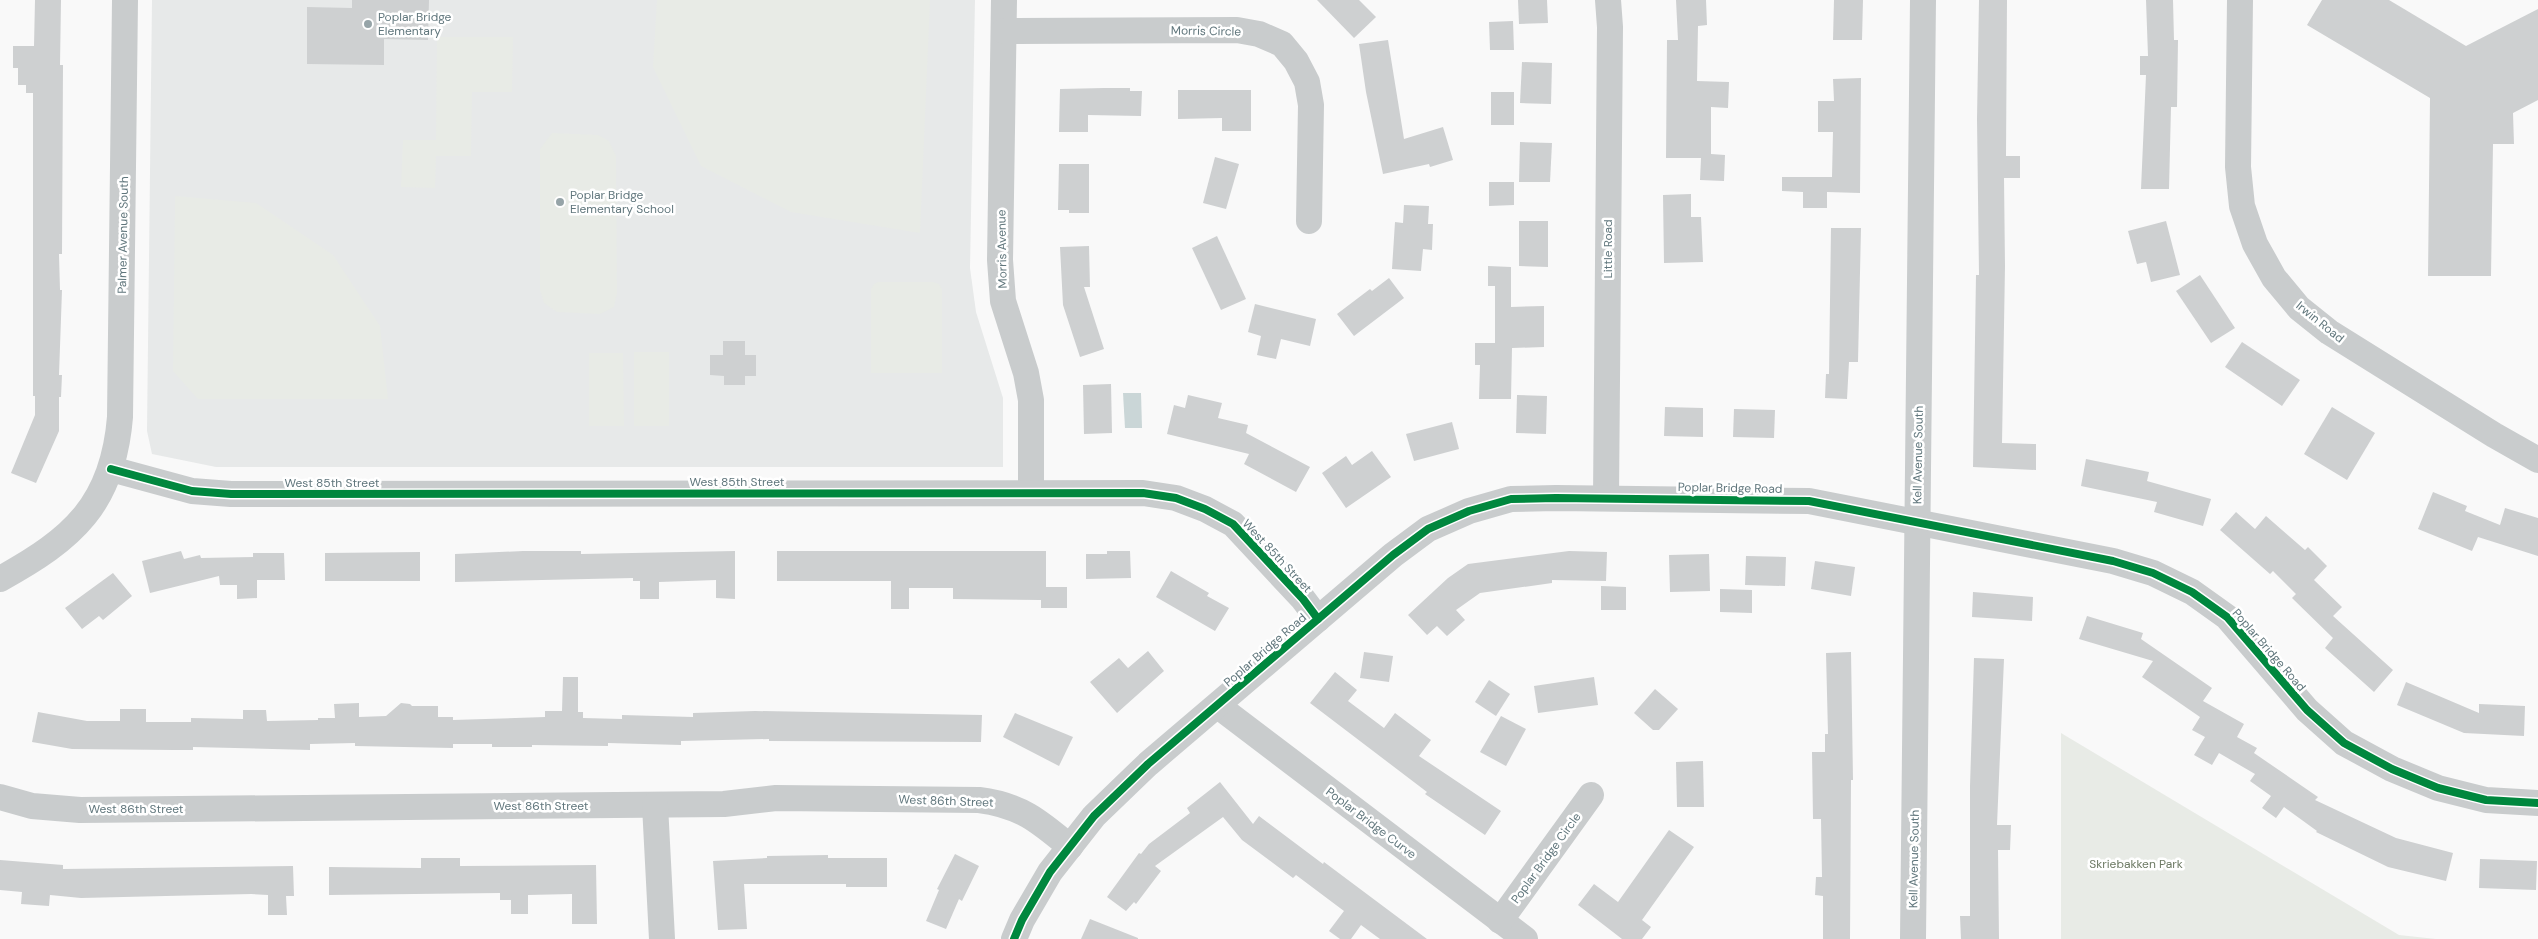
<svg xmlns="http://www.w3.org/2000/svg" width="2538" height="939" font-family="'DM Sans',sans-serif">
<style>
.built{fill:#e7e9e9}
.green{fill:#e8ebe6}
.water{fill:#cad6d7}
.building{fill:#ced0d1}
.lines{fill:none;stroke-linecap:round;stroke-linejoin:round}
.minor{stroke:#c9cccd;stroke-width:26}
.cycleway-casing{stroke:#fff;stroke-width:11}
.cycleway{stroke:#00873e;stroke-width:8}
.poi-dot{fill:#96a4a8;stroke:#fff;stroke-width:2}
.labels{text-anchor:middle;stroke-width:5;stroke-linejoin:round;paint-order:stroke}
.poi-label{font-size:12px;fill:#60767c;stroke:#fff;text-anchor:start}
.street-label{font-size:12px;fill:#60767c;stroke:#fff}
.park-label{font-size:12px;fill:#6d7a64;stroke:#fff}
</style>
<rect width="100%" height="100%" fill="#f9f9f9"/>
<!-- built -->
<polygon class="built" points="152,0 975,0 970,268 976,312 1003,398 1003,467 216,467 152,454 147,431"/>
<!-- green -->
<g class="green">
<polygon points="657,0 930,0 920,233 791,212 701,166 653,67"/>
<polygon points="437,37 513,37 512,92 472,92 471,156 436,156 435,188 401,187 403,140 436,140"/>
<polygon points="552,133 598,135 609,141 616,156 617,293 614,307 600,314 557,312 544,303 540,290 540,149"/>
<polygon points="175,196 256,203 333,255 380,326 388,399 198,399 173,371"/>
<polygon points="878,282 933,282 939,284 942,289 942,373 871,373 871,289 874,284"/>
<rect x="634" y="352" width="35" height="74"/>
<polygon points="589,353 623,353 624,426 589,426"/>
<polygon points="2061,733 2399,935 2436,939 2061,939"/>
</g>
<!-- water -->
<polygon class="water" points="1123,393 1141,393 1142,428 1125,428"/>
<!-- building -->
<g class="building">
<polygon points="35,0 61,0 60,65 63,65 62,254 59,254 60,290 62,290 59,375 62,375 61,397 59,397 59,431 36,483 11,473 35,415 35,396 33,396 33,93 26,93 26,85 18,85 18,68 13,68 13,46 34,46"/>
<polygon points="352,0 429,0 428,40 384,39 384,65 307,64 307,7 352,8"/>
<polygon points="1317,0 1359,0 1376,17 1354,38"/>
<polygon points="1518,0 1547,0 1548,23 1519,24"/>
<polygon points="1676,0 1706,0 1707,25 1698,26 1697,81 1729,82 1728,108 1711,107 1711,154 1725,155 1724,181 1700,180 1701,158 1666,158 1667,40 1678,40"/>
<polygon points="1834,0 1863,0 1862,40 1833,40"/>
<polygon points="1979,0 2007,0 2006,156 2020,156 2020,178 2004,178 2005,266 2002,443 2036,444 2036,470 1973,467 1976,275 1979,275 1977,119"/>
<polygon points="2146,0 2173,0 2174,40 2178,40 2177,107 2171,107 2169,189 2141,189 2146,75 2140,75 2140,56 2148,56"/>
<polygon points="2322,0 2389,0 2466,46 2538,9 2538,100 2513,113 2514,144 2493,144 2491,276 2428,276 2430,98 2307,25"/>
<polygon points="1513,21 1514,50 1490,50 1489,22"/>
<polygon points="1388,40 1404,139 1443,127 1453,160 1430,167 1429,164 1383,174 1366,92 1359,44"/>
<polygon points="1522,62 1552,63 1551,104 1520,103"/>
<polygon points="1861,78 1860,193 1827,192 1827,208 1803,208 1803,192 1782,191 1782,177 1832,177 1833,132 1818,132 1818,101 1834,101 1833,79"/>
<polygon points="1104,88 1130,88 1130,91 1142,91 1141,116 1088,115 1088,132 1059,132 1060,89"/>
<polygon points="1178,90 1251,90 1251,131 1222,131 1222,118 1178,119"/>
<rect x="1491" y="92" width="23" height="33"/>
<polygon points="1520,142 1552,143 1550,182 1519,182"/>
<polygon points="1215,157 1239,164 1226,209 1203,203"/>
<polygon points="1059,164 1089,164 1089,213 1069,213 1069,210 1058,210"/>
<polygon points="1489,182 1514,182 1514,205 1489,206"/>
<polygon points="1691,194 1691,217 1701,217 1703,262 1664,263 1663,195"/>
<polygon points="1404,205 1429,206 1428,224 1433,224 1432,250 1423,249 1421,271 1392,269 1395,222 1403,223"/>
<polygon points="1519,221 1548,221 1548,267 1519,266"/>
<polygon points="2166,221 2180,275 2151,282 2146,262 2137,264 2128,231"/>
<polygon points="1831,228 1861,228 1858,362 1849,362 1847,399 1825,398 1826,374 1829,374"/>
<polygon points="1217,236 1246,299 1221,310 1192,248"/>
<polygon points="1089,246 1090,287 1084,287 1104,349 1080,357 1063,305 1060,247"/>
<polygon points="1488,266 1511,267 1511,307 1544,306 1544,347 1512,348 1511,399 1479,399 1480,365 1475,365 1475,343 1495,343 1495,286 1488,286"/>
<polygon points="2200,275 2235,328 2211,343 2176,291"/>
<polygon points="1389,278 1404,298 1354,336 1337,314 1370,289 1372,291"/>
<polygon points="1255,304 1316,319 1310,346 1281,339 1276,359 1257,355 1261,336 1248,332"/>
<polygon points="723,341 745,341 745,355 756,355 756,376 745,376 745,385 724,385 724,376 710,375 710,355 723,355"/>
<polygon points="2242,342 2300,380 2282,406 2225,367"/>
<polygon points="1111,384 1112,433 1084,434 1083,385"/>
<polygon points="1188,395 1222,403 1218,418 1248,425 1246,433 1310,467 1296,492 1244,464 1249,454 1167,434 1174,405 1185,408"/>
<polygon points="1517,395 1547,396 1546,434 1516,433"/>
<polygon points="1665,407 1703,408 1703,437 1664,436"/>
<polygon points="2332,407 2375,433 2347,480 2304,454"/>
<polygon points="1734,409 1775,410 1774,438 1733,437"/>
<polygon points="1452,422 1459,449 1414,461 1406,434"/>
<polygon points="1372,451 1391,477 1346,508 1322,473 1346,456 1352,465"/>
<polygon points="2086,459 2149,472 2147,481 2211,499 2203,526 2154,512 2157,502 2081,486"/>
<polygon points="2433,492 2467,506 2465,511 2500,525 2505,508 2538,518 2538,556 2478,537 2472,551 2418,529"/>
<polygon points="2236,512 2255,529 2266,516 2305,550 2308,547 2327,566 2314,580 2342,607 2333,616 2393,670 2374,692 2325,648 2333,638 2292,598 2296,594 2273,571 2270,574 2220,530"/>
<polygon points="181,551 184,559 200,555 201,558 253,557 253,553 284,553 285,580 257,580 257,598 237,599 237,585 220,585 219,576 150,593 142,561"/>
<polygon points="523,551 581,551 581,554 735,551 735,599 716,598 716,580 659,582 659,599 640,599 640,581 633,581 633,578 455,582 455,554"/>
<polygon points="777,551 1046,551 1046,587 1067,587 1067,608 1041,608 1041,600 953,599 953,588 909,588 909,609 891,609 891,581 777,581"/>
<polygon points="1107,551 1130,551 1131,578 1086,579 1086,554 1107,554"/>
<polygon points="1569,551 1607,552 1606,581 1552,580 1552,583 1480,593 1456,610 1465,620 1447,636 1437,626 1427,635 1408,615 1448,578 1468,564"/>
<polygon points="420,552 420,581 325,581 325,553"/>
<polygon points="1709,554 1710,591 1670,592 1669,555"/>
<polygon points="1746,556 1786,557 1785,586 1745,585"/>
<polygon points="1815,561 1855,567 1851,596 1811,589"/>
<polygon points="1171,571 1209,593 1207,596 1229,608 1215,631 1156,597"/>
<polygon points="113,573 132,596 103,620 99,616 82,629 65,608"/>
<polygon points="1601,586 1626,587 1626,610 1601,610"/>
<polygon points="1720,589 1752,590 1752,613 1720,612"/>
<polygon points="1973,592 2033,597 2032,621 1972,617"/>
<polygon points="2087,616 2143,633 2141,639 2212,688 2203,701 2244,724 2237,737 2257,748 2254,753 2318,797 2315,800 2396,838 2453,853 2446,881 2388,867 2316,832 2317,831 2284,807 2276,818 2262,808 2271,796 2250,781 2255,774 2219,753 2212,765 2194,755 2205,737 2192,730 2200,717 2142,677 2153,661 2079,639"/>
<polygon points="1148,651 1164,671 1117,713 1090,682 1119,658 1128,668"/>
<polygon points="1364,652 1393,656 1389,682 1360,678"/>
<polygon points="1851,652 1853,780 1851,780 1850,939 1823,939 1823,896 1815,895 1816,877 1822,877 1821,819 1813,819 1812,752 1825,752 1825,734 1828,734 1826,653"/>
<polygon points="1974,658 2004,659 1997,825 2011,825 2010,850 1998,850 1999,939 1961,939 1960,916 1970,916 1970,786"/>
<polygon points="1335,672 1357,690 1348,701 1384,728 1395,713 1431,740 1419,756 1501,811 1485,835 1425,794 1427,792 1310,703"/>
<polygon points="563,677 578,677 578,712 583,712 583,718 622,719 622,715 693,717 693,713 755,711 982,715 981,742 769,741 769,739 681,741 681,745 608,743 608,746 532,745 532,747 492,747 492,744 453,744 453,748 355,746 355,743 310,744 310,750 193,747 193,750 173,750 72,749 32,742 38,712 87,721 120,721 120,709 146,709 146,722 191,722 191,718 243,719 243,710 266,710 267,721 318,720 318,718 335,718 334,704 359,703 359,717 386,716 401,703 410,704 412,706 438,706 438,717 453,717 453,720 545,717 545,711 562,711"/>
<polygon points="1594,677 1598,705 1538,713 1534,686"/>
<polygon points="1489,680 1510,694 1496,716 1475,702"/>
<polygon points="2406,682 2479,713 2479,704 2525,706 2524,736 2464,733 2397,705"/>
<polygon points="1655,689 1678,709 1659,730 1653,730 1634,713"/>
<polygon points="1015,713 1073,737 1059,766 1003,737"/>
<polygon points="1501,716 1526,729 1506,766 1480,752"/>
<polygon points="1703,761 1704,807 1677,807 1676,762"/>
<polygon points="1220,782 1253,824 1259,816 1323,864 1324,862 1427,939 1380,939 1361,925 1351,939 1340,939 1329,931 1344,911 1296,875 1293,878 1242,840 1223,817 1155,866 1161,871 1136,904 1134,902 1126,911 1107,897 1139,853 1141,854 1149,844 1190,813 1187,808"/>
<polygon points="1669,830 1694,847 1642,920 1651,927 1642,939 1622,939 1578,905 1594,884 1618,902"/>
<polygon points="955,854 979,866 962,901 959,899 946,929 926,921 939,890 937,889"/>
<polygon points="828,855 828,858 887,858 887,887 846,887 846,884 744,884 747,929 718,930 713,861 767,858 767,856"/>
<polygon points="421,858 460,858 460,866 596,865 597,924 572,924 572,894 528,895 528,914 511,914 511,900 500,900 500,893 329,895 329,867 421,868"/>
<polygon points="2480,859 2537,861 2536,890 2479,888"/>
<polygon points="0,860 63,865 63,869 293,866 294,896 286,896 287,915 268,915 268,895 251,894 81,898 50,895 49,906 21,904 22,892 0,890"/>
<polygon points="1090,919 1138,938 1138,939 1081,939"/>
</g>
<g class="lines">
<!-- minor -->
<g class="minor">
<polyline points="1004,0 1000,260 1003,301 1026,373 1031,400 1031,493"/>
<polyline points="2240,0 2238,167 2242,206 2255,244 2274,278 2299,308 2329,332 2494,435 2538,460"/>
<polyline points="1004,31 1237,30 1259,34 1282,44 1296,61 1307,82 1311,105 1309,221"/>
<polyline points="111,469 192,491 231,494 1143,493 1176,498 1205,509 1233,524 1303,599 1318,619"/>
<polyline points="1606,498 1610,27 1608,0"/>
<path d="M0 579C73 539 113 504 120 417L125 0"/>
<polyline points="1218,706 1525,939"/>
<path d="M0 797 32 806 80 810 724 804 776 798 979 800C1020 805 1039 821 1070 847"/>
<polyline points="655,805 662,939"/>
<polyline points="1500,921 1591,795"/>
<polyline points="1014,939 1022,920 1050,872 1094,816 1148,764 1393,555 1428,529 1469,511 1511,499 1556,498 1809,501 2113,561 2153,573 2192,592 2227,617 2307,710 2344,743 2392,769 2438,788 2486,800 2538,803"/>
<polyline points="1913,939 1923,0"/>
</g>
<!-- cycleway casing -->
<g class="cycleway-casing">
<g id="cycleway">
<polyline points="111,469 192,491 231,494 1143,493 1176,498 1205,509 1233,524 1303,599 1318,619"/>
<polyline points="1014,939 1022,920 1050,872 1094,816 1148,764 1393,555 1428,529 1469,511 1511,499 1556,498 1809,501 2113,561 2153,573 2192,592 2227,617 2307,710 2344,743 2392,769 2438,788 2486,800 2538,803"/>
</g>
</g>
<!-- cycleway -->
<use href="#cycleway" class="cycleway"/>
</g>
<!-- markers -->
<g class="poi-dot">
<circle cx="368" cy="24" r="5"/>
<circle cx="560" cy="202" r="5"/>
</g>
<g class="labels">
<!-- poi labels -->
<g class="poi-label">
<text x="378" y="21">Poplar Bridge<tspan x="378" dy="14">Elementary</tspan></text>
<text x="570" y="199">Poplar Bridge<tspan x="570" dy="14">Elementary School</tspan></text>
</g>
<!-- street labels -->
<g class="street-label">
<text transform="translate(1206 31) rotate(1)" y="4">Morris Circle</text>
<text transform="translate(123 235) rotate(-89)" y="4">Palmer Avenue South</text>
<text transform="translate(1002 249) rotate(-91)" y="4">Morris Avenue</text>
<text transform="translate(1608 249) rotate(-90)" y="4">Little Road</text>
<text transform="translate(2320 322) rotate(39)" y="4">Irwin Road</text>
<text transform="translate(1918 455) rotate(-89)" y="4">Kell Avenue South</text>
<text x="737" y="486">West 85th Street</text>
<text x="332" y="487">West 85th Street</text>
<text transform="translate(1730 488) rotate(1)" y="4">Poplar Bridge Road</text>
<text transform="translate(1277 556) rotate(47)" y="4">West 85th Street</text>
<text transform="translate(1265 650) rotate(-41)" y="4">Poplar Bridge Road</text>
<text transform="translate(2269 650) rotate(49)" y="4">Poplar Bridge Road</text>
<text transform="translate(946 801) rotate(2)" y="4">West 86th Street</text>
<text x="541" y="810">West 86th Street</text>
<text x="136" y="813">West 86th Street</text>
<text transform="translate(1371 823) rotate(37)" y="4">Poplar Bridge Curve</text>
<text transform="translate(1546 858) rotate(-54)" y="4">Poplar Bridge Circle</text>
<text transform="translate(1914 859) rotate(-89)" y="4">Kell Avenue South</text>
</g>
<!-- park labels -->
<g class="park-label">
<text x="2136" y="868">Skriebakken Park</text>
</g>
</g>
</svg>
